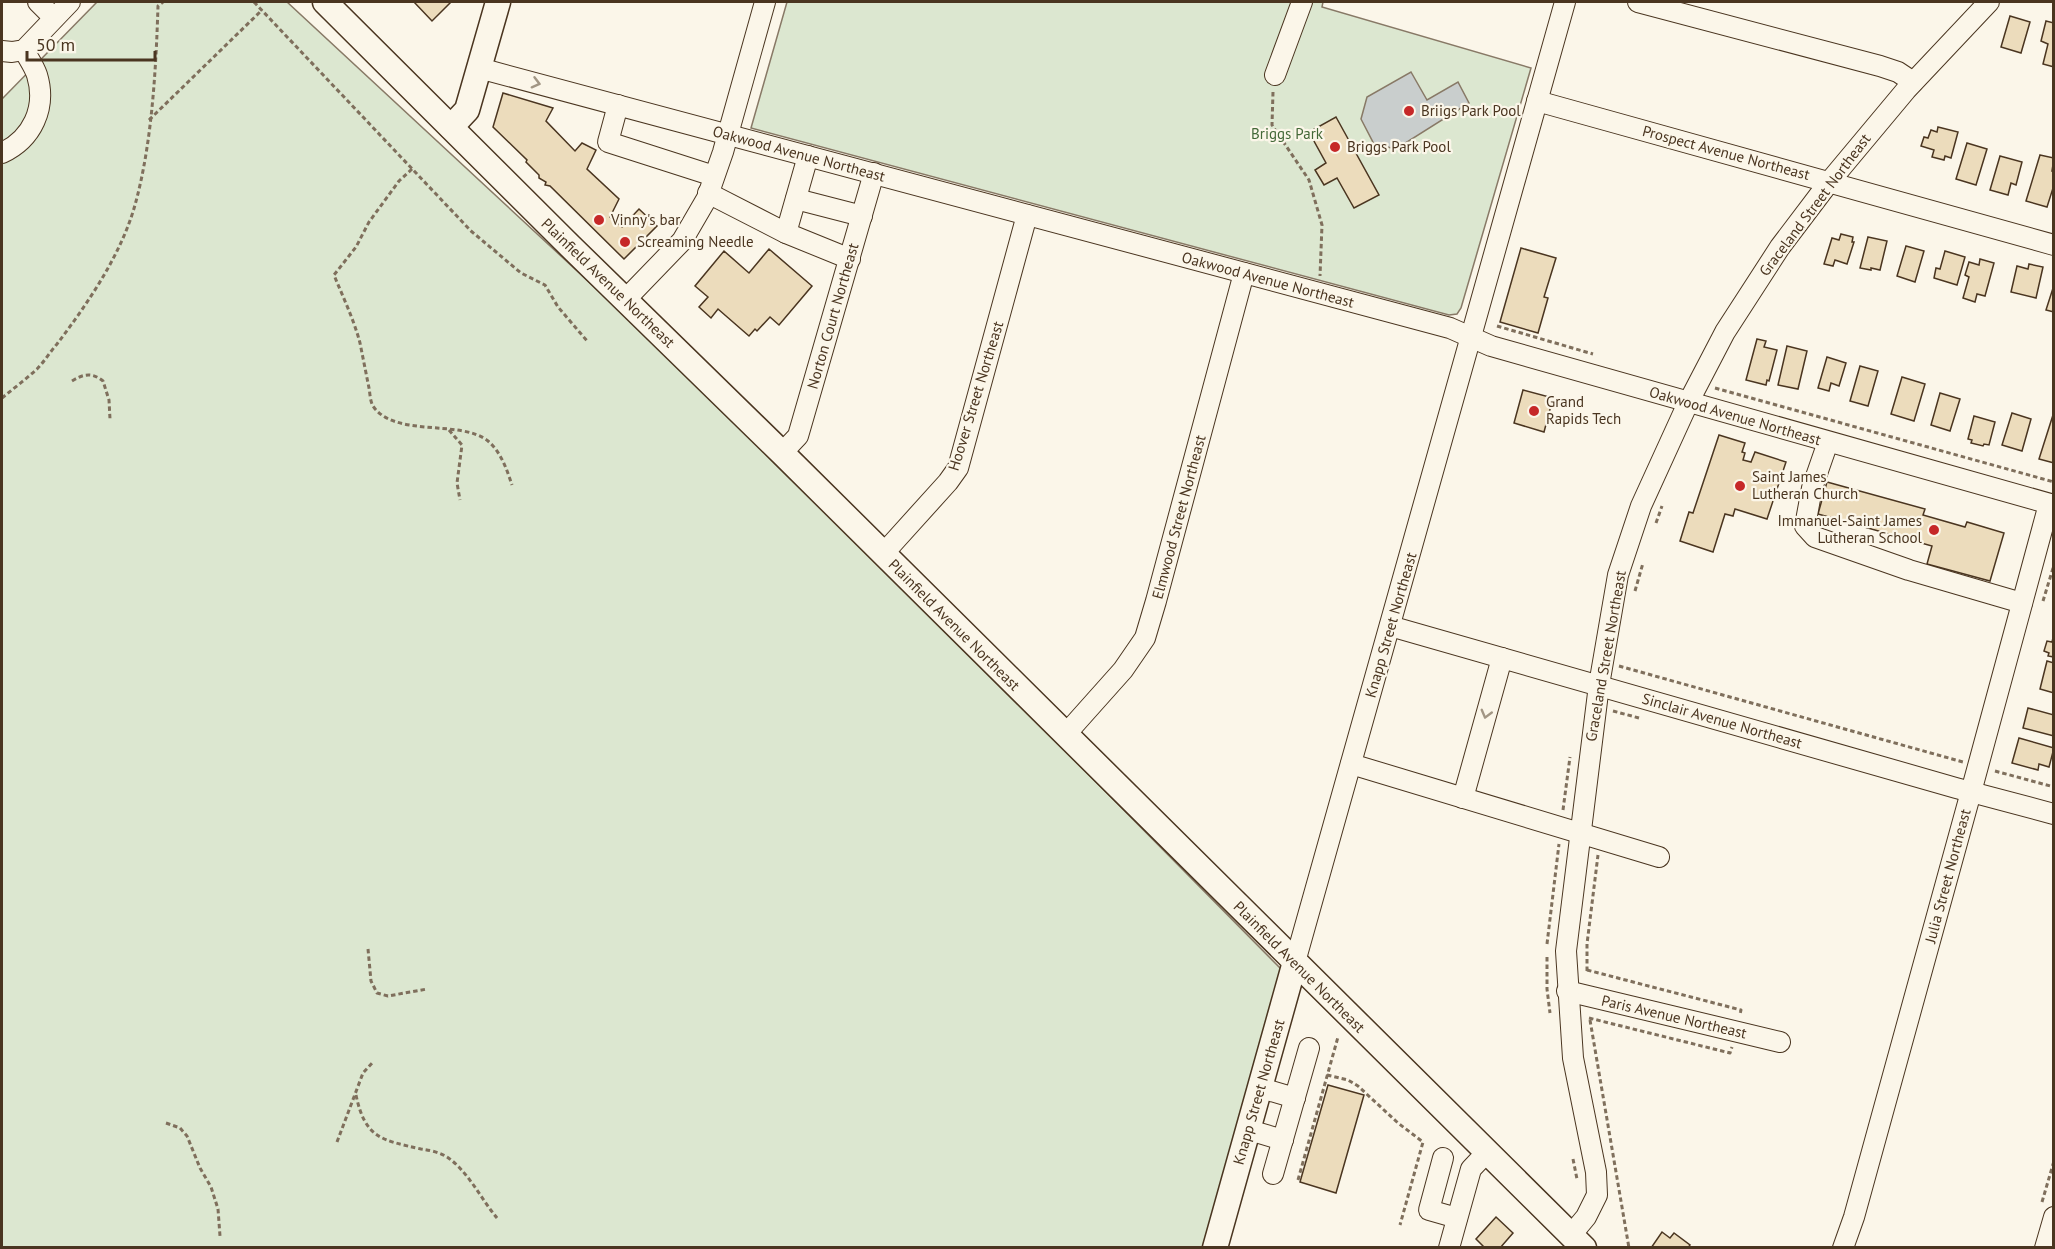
<svg xmlns="http://www.w3.org/2000/svg" width="2055" height="1249" font-family="'PT Sans',sans-serif">
<style>
.green{fill:#dce7d0;stroke:#887966;stroke-width:1.5}
.water{fill:#c9cecd;stroke:#887966;stroke-width:1.5}
.building{fill:#ecdcbc;stroke:#4a3520;stroke-width:1.5}
.lines{fill:none;stroke-linecap:round;stroke-linejoin:round}
.minor-casing{stroke:#4a3520;stroke-width:22}
.major-casing{stroke:#4a3520;stroke-width:27}
.path{stroke:#7f6f5c;stroke-width:3;stroke-dasharray:4.5 3;stroke-linecap:butt}
.minor{stroke:#fbf6e9;stroke-width:20}
.major{stroke:#fbf6e9;stroke-width:24}
.oneway{stroke:#a29684}
.poi-dot{fill:#c62828;stroke:#fbf6e9;stroke-width:2}
.labels{text-anchor:middle;stroke-width:4.5;stroke-linejoin:round;paint-order:stroke}
.poi-label{font-size:15px;fill:#4a3520;stroke:#fbf6e9;text-anchor:start}
.park-label{font-size:15px;fill:#436837;stroke:#fbf6e9}
.street-label{font-size:15px;fill:#4a3520;stroke:#fbf6e9}
</style>
<rect width="100%" height="100%" fill="#fbf6e9"/>
<!-- green -->
<g class="green">
<polygon points="97,2 287,2 740,422 1283,971 1205,1247 2,1247 2,99"/>
<polygon points="787,2 1323,2 1322,7 1531,68 1461,308 1457,314 1449,315 751,128"/>
</g>
<!-- water -->
<polygon class="water" points="1411,72 1427,100 1458,82 1469,103 1396,149 1374,144 1361,119 1367,97"/>
<!-- building -->
<g class="building">
<polygon points="414,2 451,2 432,21"/>
<polygon points="2010,16 2030,22 2021,53 2001,47"/>
<polygon points="2046,21 2054,23 2054,67 2043,64 2048,44 2041,41"/>
<polygon points="503,93 553,108 546,121 575,151 582,143 596,150 587,169 619,199 610,217 622,227 639,209 657,226 624,259 550,186 545,185 546,182 539,178 539,175 526,162 527,160 493,127"/>
<polygon points="1336,117 1379,195 1354,208 1337,178 1324,185 1315,170 1326,163 1309,132"/>
<polygon points="1938,127 1958,132 1951,158 1945,156 1944,160 1932,157 1934,150 1921,146 1924,137 1928,138 1931,130 1937,132"/>
<polygon points="1967,143 1987,149 1976,185 1956,179"/>
<polygon points="2040,155 2054,158 2052,171 2054,171 2054,185 2047,207 2026,201"/>
<polygon points="2000,156 2022,162 2016,185 2011,183 2008,195 1990,190"/>
<polygon points="1841,234 1853,237 1852,242 1854,242 1847,264 1835,260 1833,266 1824,264 1832,238 1839,240"/>
<polygon points="1868,237 1887,241 1880,270 1871,268 1871,270 1860,268"/>
<polygon points="1906,246 1924,251 1915,282 1897,276"/>
<polygon points="1521,248 1556,258 1544,297 1548,298 1538,333 1500,322"/>
<polygon points="769,249 812,286 779,325 770,317 757,331 755,329 749,336 718,309 711,318 699,307 708,297 695,286 724,251 749,273"/>
<polygon points="1945,251 1965,257 1957,285 1934,278 1936,268 1940,269"/>
<polygon points="1980,259 1994,263 1985,296 1977,294 1975,302 1963,298 1969,277 1965,275 1969,262 1979,265"/>
<polygon points="2029,264 2043,267 2036,298 2011,292 2017,266 2028,269"/>
<polygon points="2054,285 2054,312 2046,310"/>
<polygon points="1757,339 1766,341 1764,347 1777,350 1769,381 1767,380 1766,385 1746,380"/>
<polygon points="1787,346 1807,351 1798,389 1778,385"/>
<polygon points="1827,357 1846,363 1839,386 1831,383 1829,391 1818,388"/>
<polygon points="1860,366 1878,371 1868,406 1850,401"/>
<polygon points="1902,377 1925,384 1914,421 1891,414"/>
<polygon points="1523,390 1553,398 1544,432 1514,423"/>
<polygon points="1940,393 1960,399 1950,431 1931,425"/>
<polygon points="2012,413 2031,419 2022,451 2002,445"/>
<polygon points="2053,415 2054,416 2054,463 2039,459"/>
<polygon points="1974,416 1995,422 1989,445 1984,444 1983,446 1971,443 1972,440 1968,439"/>
<polygon points="1719,435 1745,443 1742,452 1745,453 1743,460 1751,462 1755,452 1786,462 1767,519 1735,509 1733,516 1725,514 1713,552 1680,541 1689,512 1693,513"/>
<polygon points="1827,482 1925,509 1923,515 1965,527 1967,522 2004,533 1990,581 1927,564 1932,546 1818,514"/>
<polygon points="2053,638 2054,638 2054,657 2048,656 2049,653 2044,651 2047,641 2052,642"/>
<polygon points="2047,661 2054,663 2054,693 2040,689"/>
<polygon points="2028,708 2054,715 2054,736 2023,728"/>
<polygon points="2019,738 2054,748 2049,767 2039,764 2038,770 2012,763"/>
<polygon points="1328,1085 1364,1095 1336,1193 1300,1182"/>
<polygon points="1496,1217 1513,1233 1500,1248 1485,1248 1476,1239"/>
<polygon points="1662,1232 1670,1238 1674,1233 1690,1245 1688,1248 1651,1248"/>
</g>
<g class="lines">
<!-- minor casing -->
<g class="minor-casing">
<g id="minor">
<polyline points="38,2 54,18"/>
<polyline points="1638,2 1880,66 1898,72 1913,82"/>
<polyline points="2,51 12,52 24,50 70,2"/>
<polyline points="479,68 1450,328 1491,346 2054,505"/>
<polyline points="1275,75 1302,2"/>
<polyline points="1537,101 2054,245"/>
<polyline points="618,105 608,142 714,176"/>
<path d="M2 153C32 139 47 108 37 75 34 66 28 58 24 50"/>
<polyline points="708,193 786,233 850,259"/>
<polyline points="796,199 862,216"/>
<polyline points="786,233 808,156"/>
<polyline points="625,300 682,241 707,198 723,152 765,2"/>
<polyline points="1828,442 1812,488 1805,526 1815,537 1909,570 2022,603"/>
<polyline points="782,453 798,436 874,173"/>
<polyline points="883,554 948,482 958,468 1027,215"/>
<polyline points="1390,626 1956,788 2054,814"/>
<polyline points="1065,735 1123,670 1145,638 1156,601 1244,273"/>
<polyline points="1351,764 1659,857"/>
<polyline points="1463,798 1502,658"/>
<polyline points="1295,962 1565,2"/>
<polyline points="1567,991 1780,1042"/>
<polyline points="1261,1088 1295,1098"/>
<polyline points="1249,1130 1283,1140"/>
<polyline points="1443,1158 1429,1210 1457,1218"/>
<polyline points="1273,1174 1309,1048"/>
<polyline points="1571,1235 1586,1217 1597,1195 1596,1172 1573,1058 1566,951 1599,685 1618,575 1641,506 1688,403 1725,332 1780,247 1830,181 1906,90 1989,2"/>
<polyline points="1449,1248 1471,1169 1487,1152"/>
<polyline points="1843,1248 1854,1217 1971,792 2049,504"/>
<polyline points="2045,1248 2054,1217"/>
</g>
</g>
<!-- major casing -->
<g class="major-casing">
<g id="major">
<polyline points="325,2 570,246 782,453 1584,1248"/>
<polyline points="451,127 467,110 498,2"/>
<polyline points="1215,1248 1295,962"/>
</g>
</g>
<!-- path -->
<g class="path">
<polyline points="254,2 471,231 521,273 545,285 558,307 588,342"/>
<polyline points="1273,92 1272,125 1309,180 1322,225 1320,276"/>
<polyline points="149,120 262,10"/>
<path d="M412 169 399 181 369 222 356 247 334 275C343 297 354 320 360 343 363 358 366 373 369 388 370 393 370 401 373 406 394 438 461 419 488 441 501 452 507 470 512 485"/>
<polyline points="1497,326 1593,354"/>
<path d="M72 381C83 374 92 372 103 381L109 400 110 419"/>
<polyline points="1715,388 2054,482"/>
<path d="M2 398C13 389 26 379 37 369 44 362 50 352 57 344 88 303 121 255 135 205 152 144 156 69 158 6L163 2"/>
<polyline points="449,430 462,445 457,483 460,500"/>
<polyline points="1656,523 1662,506"/>
<polyline points="1635,591 1643,563"/>
<polyline points="2043,601 2054,565"/>
<polyline points="1619,666 1963,762"/>
<polyline points="1613,711 1639,718"/>
<polyline points="1995,771 2054,787"/>
<polyline points="1563,810 1570,757"/>
<polyline points="1547,944 1559,844"/>
<polyline points="368,949 371,981 377,993 388,996 427,989"/>
<polyline points="1547,957 1547,989 1550,1013"/>
<polyline points="1587,970 1741,1010 1740,1014"/>
<polyline points="1587,971 1587,944 1598,855"/>
<polyline points="1589,1018 1730,1053 1732,1047"/>
<polyline points="1590,1020 1629,1248"/>
<polyline points="1327,1075 1348,1080 1358,1086 1398,1123 1423,1142 1400,1225"/>
<path d="M356 1095C365 1138 381 1140 421 1149 429 1150 439 1152 447 1157 468 1171 481 1199 497 1218"/>
<polyline points="166,1123 180,1128 187,1136 200,1168 211,1187 218,1209 220,1236"/>
<polyline points="337,1142 363,1073 373,1062"/>
<polyline points="1573,1159 1577,1179"/>
<polyline points="1298,1180 1338,1037"/>
<polyline points="2042,1202 2054,1161"/>
</g>
<!-- minor -->
<use href="#minor" class="minor"/>
<!-- major -->
<use href="#major" class="major"/>
</g>
<!-- one-way arrows -->
<defs><path id="oneway-chevron" d="M-2-3.5L2.5 0L-2 3.5" fill="none" stroke-width="1.6" stroke-linecap="round" stroke-linejoin="round" transform="scale(1.5)"/></defs>
<g class="oneway">
<use href="#oneway-chevron" transform="translate(536 83) rotate(15)"/>
<use href="#oneway-chevron" transform="translate(1486 714) rotate(105)"/>
</g>
<!-- markers -->
<g class="poi-dot">
<circle cx="1409" cy="111" r="6"/>
<circle cx="1335" cy="147" r="6"/>
<circle cx="599" cy="220" r="6"/>
<circle cx="625" cy="242" r="6"/>
<circle cx="1534" cy="411" r="6"/>
<circle cx="1740" cy="486" r="6"/>
<circle cx="1934" cy="530" r="6"/>
</g>
<g class="labels">
<!-- poi labels -->
<g class="poi-label">
<text x="1421" y="116">Briigs Park Pool</text>
<text x="1347" y="152">Briggs Park Pool</text>
<text x="611" y="225">Vinny's bar</text>
<text x="637" y="247">Screaming Needle</text>
<text x="1546" y="407">Grand<tspan x="1546" dy="17">Rapids Tech</tspan></text>
<text x="1752" y="482">Saint James<tspan x="1752" dy="17">Lutheran Church</tspan></text>
<text x="1922" y="526" text-anchor="end">Immanuel-Saint James<tspan x="1922" dy="17">Lutheran School</tspan></text>
</g>
<!-- park labels -->
<g class="park-label">
<text x="1287" y="139">Briggs Park</text>
</g>
<!-- street labels -->
<g class="street-label">
<text transform="translate(1726 153) rotate(15)" y="5">Prospect Avenue Northeast</text>
<text transform="translate(799 154) rotate(15)" y="5">Oakwood Avenue Northeast</text>
<text transform="translate(1815 205) rotate(-53)" y="5">Graceland Street Northeast</text>
<text transform="translate(1268 280) rotate(15)" y="5">Oakwood Avenue Northeast</text>
<text transform="translate(608 283) rotate(44)" y="5">Plainfield Avenue Northeast</text>
<text transform="translate(833 316) rotate(-74)" y="5">Norton Court Northeast</text>
<text transform="translate(976 396) rotate(-73)" y="5">Hoover Street Northeast</text>
<text transform="translate(1735 416) rotate(16)" y="5">Oakwood Avenue Northeast</text>
<text transform="translate(1179 517) rotate(-75)" y="5">Elmwood Street Northeast</text>
<text transform="translate(954 625) rotate(45)" y="5">Plainfield Avenue Northeast</text>
<text transform="translate(1391 625) rotate(-74)" y="5">Knapp Street Northeast</text>
<text transform="translate(1606 656) rotate(-80)" y="5">Graceland Street Northeast</text>
<text transform="translate(1722 721) rotate(16)" y="5">Sinclair Avenue Northeast</text>
<text transform="translate(1948 876) rotate(-75)" y="5">Julia Street Northeast</text>
<text transform="translate(1299 967) rotate(45)" y="5">Plainfield Avenue Northeast</text>
<text transform="translate(1674 1017) rotate(13)" y="5">Paris Avenue Northeast</text>
<text transform="translate(1259 1092) rotate(-74)" y="5">Knapp Street Northeast</text>
</g>
</g>
<!-- border -->
<rect width="2055" height="1249" fill="none" stroke="#4a3520" stroke-width="6"/>
<!-- scale -->
<path d="M27 51v9h128v-9" fill="none" stroke="#4a3520" stroke-width="3"/>
<text x="36" y="51" font-size="18" fill="#4a3520" stroke="#fbf6e9" stroke-width="4.5" paint-order="stroke">50 m</text>
</svg>
